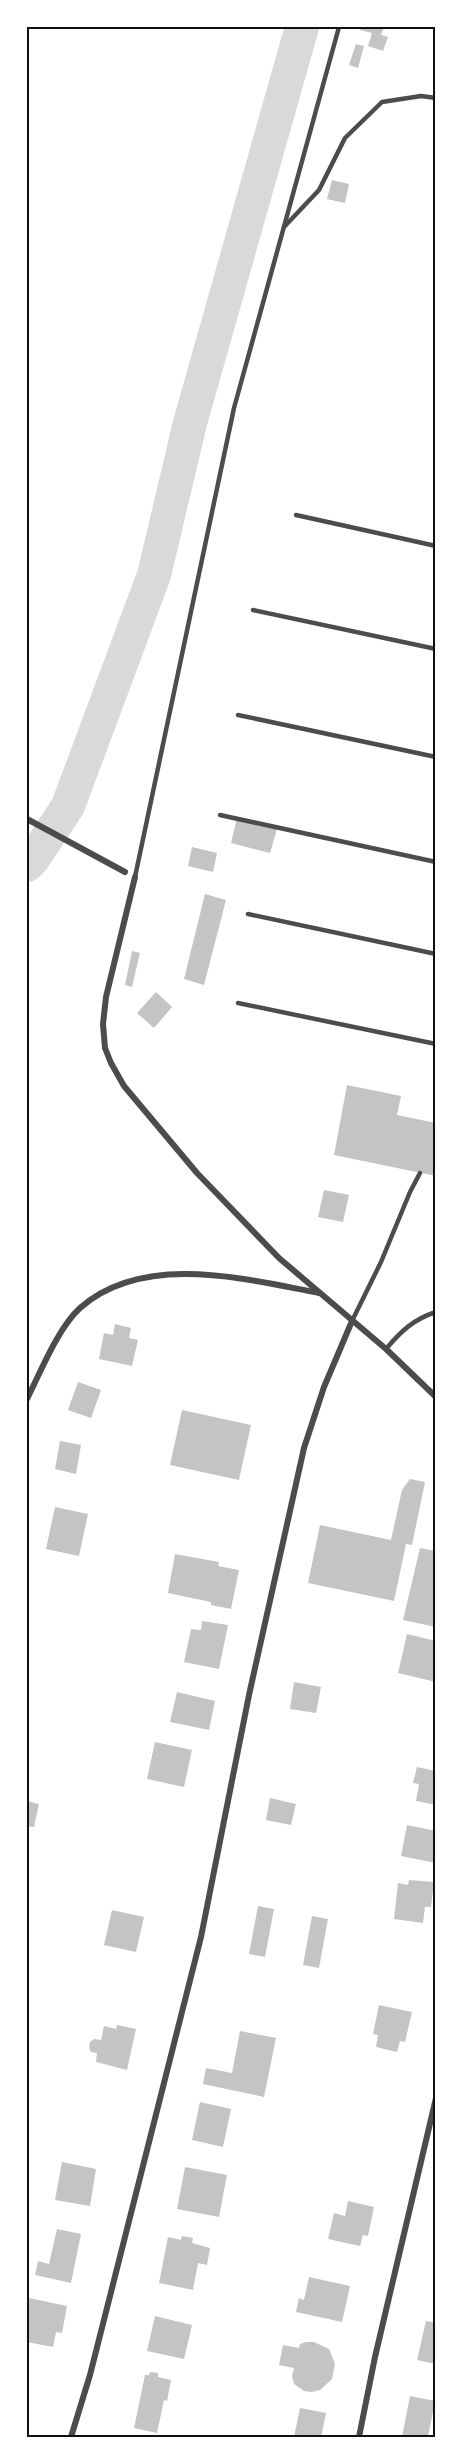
<svg xmlns="http://www.w3.org/2000/svg" width="463" height="2464" font-family="'Roboto Condensed',sans-serif">
<style>
.lines{fill:none;stroke-linecap:round;stroke-linejoin:round}
.river{stroke:#d9d9d9;stroke-width:34}
.building{fill:#c4c4c4}
.service{stroke:#4c4c4c;stroke-width:4.5}
.minor{stroke:#4c4c4c;stroke-width:6}
.neatline{fill:none;stroke:#111;stroke-width:2}
</style>
<rect width="100%" height="100%" fill="#fff"/>
<g class="lines">
<!-- river -->
<polyline class="river" points="27,865 33,859 68,806 154,575 190,423 302,27"/>
</g>
<!-- building -->
<g class="building">
<polygon points="361,27 384,27 381,35 388,37 383,51 368,46 372,33 360,30"/>
<polygon points="356,44 364,46 358,68 349,65"/>
<polygon points="332,180 349,184 345,203 327,199"/>
<polygon points="237,818 277,829 270,853 231,843"/>
<polygon points="192,847 217,853 213,872 188,866"/>
<polygon points="205,894 226,900 204,985 184,979"/>
<polygon points="132,951 140,953 132,987 125,985"/>
<polygon points="156,992 172,1007 154,1028 137,1013"/>
<polygon points="347,1085 401,1096 397,1115 436,1123 436,1176 334,1155"/>
<polygon points="324,1190 349,1195 343,1222 318,1217"/>
<polygon points="115,1324 131,1328 129,1338 138,1340 132,1366 99,1359 104,1333 113,1335"/>
<polygon points="78,1382 101,1390 91,1418 68,1410"/>
<polygon points="182,1410 251,1425 239,1480 170,1465"/>
<polygon points="60,1441 81,1445 76,1474 55,1469"/>
<polygon points="410,1479 425,1482 412,1545 406,1544 394,1601 308,1583 320,1525 391,1540 402,1490"/>
<polygon points="55,1507 88,1514 79,1556 46,1549"/>
<polygon points="420,1548 436,1551 436,1627 403,1620"/>
<polygon points="175,1554 219,1562 218,1566 239,1570 231,1609 211,1605 211,1602 168,1593"/>
<polygon points="202,1621 228,1625 219,1669 184,1662 191,1629 201,1630"/>
<polygon points="407,1634 436,1641 436,1682 398,1673"/>
<polygon points="294,1682 321,1687 316,1713 290,1709"/>
<polygon points="177,1692 215,1701 209,1730 170,1722"/>
<polygon points="155,1742 192,1750 184,1787 147,1779"/>
<polygon points="417,1767 436,1771 436,1805 416,1801 419,1784 413,1783"/>
<polygon points="270,1798 296,1804 291,1825 266,1820"/>
<polygon points="27,1801 39,1804 34,1827 27,1826"/>
<polygon points="407,1825 436,1831 436,1863 401,1856"/>
<polygon points="409,1880 434,1882 431,1907 425,1907 423,1923 394,1919 398,1883 408,1885"/>
<polygon points="258,1906 274,1909 265,1957 249,1954"/>
<polygon points="112,1910 144,1917 136,1952 104,1945"/>
<polygon points="312,1916 328,1919 319,1968 303,1965"/>
<polygon points="379,2005 412,2012 405,2042 400,2041 397,2052 376,2047 378,2035 373,2034"/>
<polygon points="117,2025 136,2029 127,2070 96,2062 97,2053 91,2052 89,2048 90,2042 94,2039 101,2040 104,2026 116,2029"/>
<polygon points="240,2031 276,2038 264,2097 203,2084 206,2068 232,2073"/>
<polygon points="200,2102 231,2109 223,2147 192,2140"/>
<polygon points="62,2162 96,2169 90,2206 55,2200"/>
<polygon points="185,2167 227,2175 219,2217 177,2209"/>
<polygon points="348,2201 374,2207 368,2236 363,2235 360,2246 328,2239 334,2213 345,2216"/>
<polygon points="57,2229 81,2234 71,2283 35,2275 38,2261 49,2264"/>
<polygon points="182,2236 193,2238 192,2243 210,2248 207,2265 198,2263 193,2290 159,2283 168,2237 181,2240"/>
<polygon points="309,2277 350,2286 342,2322 296,2312 299,2298 304,2300"/>
<polygon points="29,2298 67,2306 62,2333 56,2332 53,2347 27,2342"/>
<polygon points="155,2316 192,2325 184,2359 147,2351"/>
<polygon points="426,2321 436,2323 436,2364 417,2360"/>
<polygon points="306,2342 314,2342 329,2349 335,2364 332,2379 320,2390 312,2392 304,2391 294,2384 292,2376 294,2368 279,2365 283,2345 299,2348 300,2344"/>
<polygon points="150,2372 158,2373 158,2377 171,2380 167,2401 164,2400 157,2433 134,2428 145,2375 149,2375"/>
<polygon points="410,2396 435,2401 428,2437 402,2437"/>
<polygon points="300,2408 326,2413 321,2437 294,2437"/>
</g>
<g class="lines">
<!-- service -->
<g class="service">
<polyline points="284,227 319,190 345,138 382,102 421,96 436,98"/>
<polyline points="296,515 436,546"/>
<polyline points="253,610 436,649"/>
<polyline points="238,715 436,757"/>
<polyline points="220,815 436,862"/>
<polyline points="135,877 234,408 339,27"/>
<polyline points="248,914 436,954"/>
<polyline points="238,1003 436,1044"/>
<polyline points="352,1321 381,1262 410,1192 420,1173"/>
<path d="M386 1349C401 1331 414 1319 436 1312"/>
</g>
<!-- minor -->
<g class="minor">
<polyline points="27,819 125,872"/>
<polyline points="135,877 106,997 103,1024 105,1048 111,1063 124,1086 197,1173 279,1258 386,1349 436,1397"/>
<path d="M27 1399C41 1371 58 1328 80 1308 144 1252 245 1279 319 1293"/>
<polyline points="71,2437 90,2375 201,1937 249,1695 304,1448 324,1387 352,1321"/>
<polyline points="359,2437 375,2357 436,2098"/>
</g>
</g>
<!-- border -->
<rect width="463" height="2464" fill="none" stroke="#ffffff" stroke-width="57"/>
<rect x="28" y="28" width="406" height="2408" class="neatline"/>
</svg>
